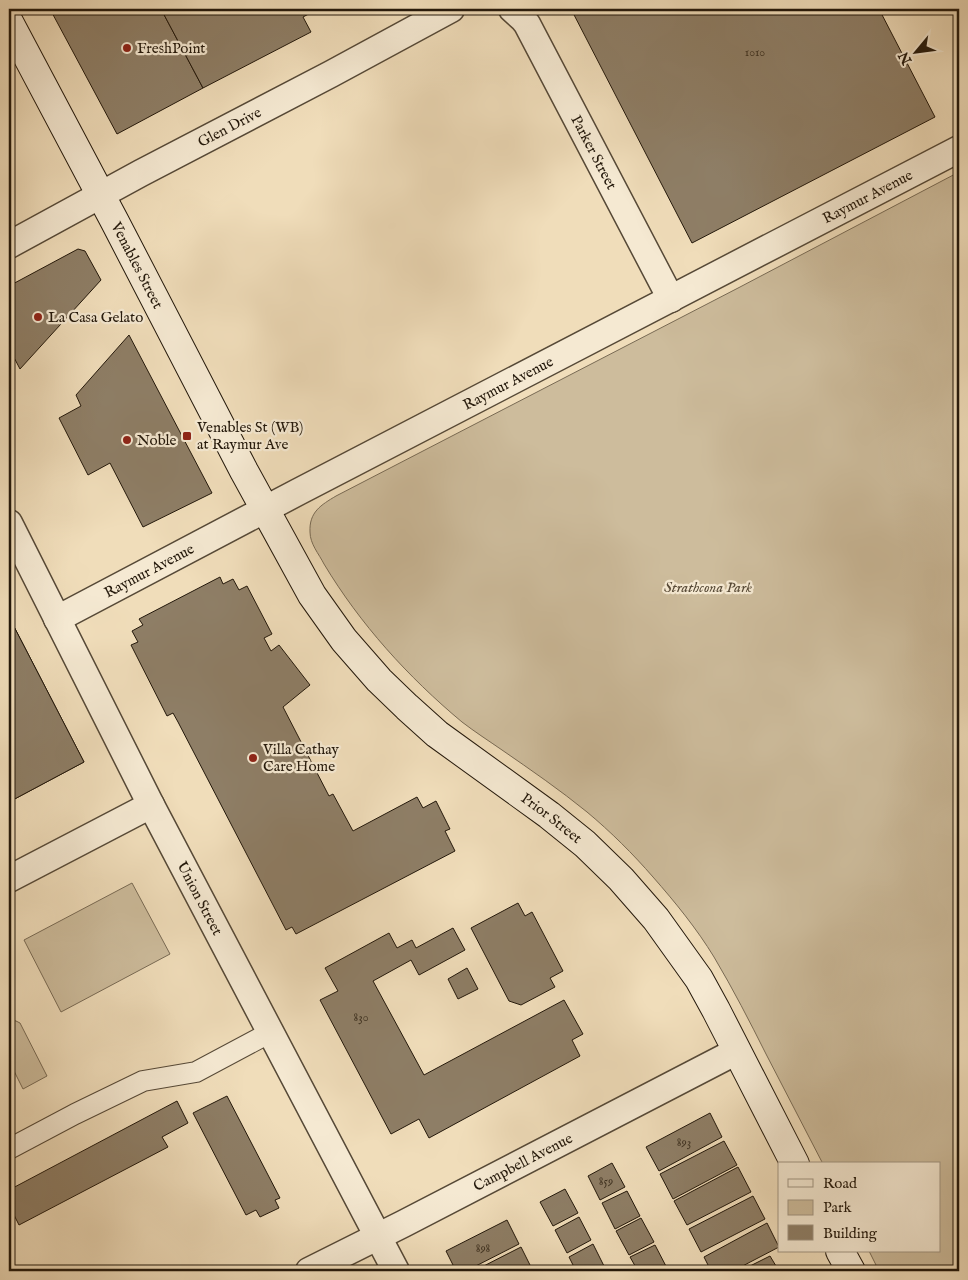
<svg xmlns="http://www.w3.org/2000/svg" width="968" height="1280" font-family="'IM FELL English',serif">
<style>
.green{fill:#cdbc9c;stroke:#786a54}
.building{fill:#8e7e66;stroke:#23180b}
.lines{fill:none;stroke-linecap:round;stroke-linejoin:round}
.pedestrian-casing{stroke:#564937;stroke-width:22}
.minor-casing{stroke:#564937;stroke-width:29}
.secondary-casing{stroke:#23180b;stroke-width:30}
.pedestrian{stroke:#f5e9d2;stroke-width:20}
.minor{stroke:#f5e9d2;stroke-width:26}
.secondary{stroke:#f5e9d2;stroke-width:28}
.poi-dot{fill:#8f2418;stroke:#f5e9d2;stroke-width:2}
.labels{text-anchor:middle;stroke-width:4.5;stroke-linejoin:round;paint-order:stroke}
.number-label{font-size:12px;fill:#3e3222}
.poi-label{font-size:15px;fill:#23180b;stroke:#f5e9d2;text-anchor:start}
.street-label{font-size:15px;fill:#23180b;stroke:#f5e9d2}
.park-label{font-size:15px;font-style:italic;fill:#564936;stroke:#f5e9d2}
</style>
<rect width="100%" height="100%" fill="#f0ddba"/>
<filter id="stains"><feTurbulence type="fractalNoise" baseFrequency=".004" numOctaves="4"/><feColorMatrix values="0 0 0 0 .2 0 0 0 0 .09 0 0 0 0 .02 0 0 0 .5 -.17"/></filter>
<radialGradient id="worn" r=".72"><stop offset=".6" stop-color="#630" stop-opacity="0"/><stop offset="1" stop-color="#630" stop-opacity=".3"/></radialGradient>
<!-- green -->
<g class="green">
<path d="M959 172V1271H879L869 1251H939V1164H823C804 1127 785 1091 766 1054 750 1022 733 989 714 957 697 929 675 902 653 877 633 854 611 832 587 812 560 790 531 770 502 750 489 741 475 732 462 722 408 677 360 624 324 564 319 554 310 544 310 532 309 512 321 505 336 496L740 287Z"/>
<polygon points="132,883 170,954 61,1012 24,940"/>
<polygon points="9,1019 16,1021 20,1023 47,1076 23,1089 9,1061"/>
</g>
<!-- building -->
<g class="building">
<polygon points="50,9 161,9 203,88 117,134"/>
<polygon points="161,9 318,9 303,17 311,32 203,88"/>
<polygon points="571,9 879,9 935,117 692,243"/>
<polygon points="78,249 85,251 101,280 20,369 9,348 9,286"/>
<polygon points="129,335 212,493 143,527 110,463 88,475 59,418 81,406 76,395"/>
<polygon points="220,577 223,584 233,579 239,590 247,586 272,634 264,638 271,651 279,645 310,685 283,707 329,796 333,794 353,831 417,797 423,808 436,801 450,829 445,831 455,851 296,934 292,927 286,930 178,722 173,713 167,716 131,645 138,642 132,631 143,625 139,619"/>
<polygon points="9,617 84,762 9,802"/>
<polygon points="9,617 84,762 9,802"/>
<polygon points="518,903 525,916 532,912 563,971 550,978 555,987 521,1005 509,1001 471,928"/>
<polygon points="453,928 465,950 419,975 411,960 373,981 424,1075 564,1000 583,1034 572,1040 580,1056 429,1138 419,1119 391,1134 320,1000 338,991 325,968 389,933 397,948 412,940 416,948"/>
<polygon points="467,968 478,989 458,999 448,979"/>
<polygon points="227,1096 280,1198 275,1200 279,1208 260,1217 256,1210 246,1215 193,1113"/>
<polygon points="177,1101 188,1123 162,1137 168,1147 19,1225 9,1205 9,1190"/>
<polygon points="710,1113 722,1137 659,1171 646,1147"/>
<polygon points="724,1141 737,1165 673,1199 660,1174"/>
<polygon points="612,1163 625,1187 600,1200 588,1176"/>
<polygon points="738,1167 751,1192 687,1225 674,1201"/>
<polygon points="565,1189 578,1213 553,1226 540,1202"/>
<polygon points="627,1191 640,1216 615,1229 602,1203"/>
<polygon points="753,1196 765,1219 701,1252 689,1229"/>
<polygon points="579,1217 591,1240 567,1253 555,1230"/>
<polygon points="641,1218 654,1242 629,1255 616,1231"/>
<polygon points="507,1220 519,1244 466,1271 456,1271 446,1251"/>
<polygon points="767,1223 779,1247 733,1271 711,1271 704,1257"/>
<polygon points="593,1244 605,1268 599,1271 576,1271 569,1257"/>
<polygon points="655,1245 668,1270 666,1271 638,1271 630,1257"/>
<polygon points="521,1247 533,1271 474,1271"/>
<polygon points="770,1256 779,1271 740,1271"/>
</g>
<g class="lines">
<!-- pedestrian casing -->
<g class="pedestrian-casing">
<polyline id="pedestrian" points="9,1149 75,1114 143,1081 196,1072 271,1032"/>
</g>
<!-- minor casing -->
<g class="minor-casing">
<g id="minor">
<path id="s1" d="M512 9 523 19 527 24 671 299"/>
<path id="s2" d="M9 245 141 173 331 74 451 9"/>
<path id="s3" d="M9 523 151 805 396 1271"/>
<path id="s4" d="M57 619 298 492 959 149"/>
<polyline points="9,879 151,805"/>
<path id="s5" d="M309 1271 403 1224 737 1051"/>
</g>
</g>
<!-- secondary casing -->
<g class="secondary-casing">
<g id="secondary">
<path id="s6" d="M9 22 115 222 244 471 312 595 344 640 379 680 407 707 437 734 549 815 585 844 621 879 656 919 699 979 716 1010 795 1164"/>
<polyline points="840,1251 851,1271"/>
</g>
</g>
<!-- pedestrian -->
<use href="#pedestrian" class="pedestrian"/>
<!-- minor -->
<use href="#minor" class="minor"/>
<!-- secondary -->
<use href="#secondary" class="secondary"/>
</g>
<!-- markers -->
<g class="poi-dot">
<circle cx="127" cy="48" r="5"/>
<circle cx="38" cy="317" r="5"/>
<rect x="182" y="431" width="10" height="10" rx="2.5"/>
<circle cx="127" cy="440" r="5"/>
<circle cx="253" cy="758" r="5"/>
</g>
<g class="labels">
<!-- number labels -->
<g class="number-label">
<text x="755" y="56">1010</text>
<text x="361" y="1021">830</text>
<text x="684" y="1146">893</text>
<text x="606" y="1185">859</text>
<text x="483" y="1252">898</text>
</g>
<!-- poi labels -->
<g class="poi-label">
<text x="137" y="53">FreshPoint</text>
<text x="48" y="322">La Casa Gelato</text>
<text x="197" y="432">Venables St (WB)<tspan x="197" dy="17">at Raymur Ave</tspan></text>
<text x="137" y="445">Noble</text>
<text x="263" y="754">Villa Cathay<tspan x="263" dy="17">Care Home</tspan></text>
</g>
<!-- street labels -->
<g class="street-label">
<text dy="5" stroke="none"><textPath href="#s2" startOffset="250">Glen Drive</textPath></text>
<text dy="5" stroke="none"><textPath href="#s1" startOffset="166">Parker Street</textPath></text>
<text dy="5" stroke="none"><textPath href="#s4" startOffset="914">Raymur Avenue</textPath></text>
<text dy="5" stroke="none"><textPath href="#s6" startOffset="275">Venables Street</textPath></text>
<text dy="5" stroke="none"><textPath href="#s4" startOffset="509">Raymur Avenue</textPath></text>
<text dy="5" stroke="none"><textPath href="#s4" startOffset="104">Raymur Avenue</textPath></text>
<text dy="5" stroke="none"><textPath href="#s6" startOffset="978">Prior Street</textPath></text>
<text dy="5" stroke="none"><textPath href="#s3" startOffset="421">Union Street</textPath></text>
<text dy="5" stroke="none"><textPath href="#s5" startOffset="240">Campbell Avenue</textPath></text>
</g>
<!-- park labels -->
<g class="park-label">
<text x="708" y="592">Strathcona Park</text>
</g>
</g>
<!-- margin -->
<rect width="968" height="1280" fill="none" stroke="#f0ddba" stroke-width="30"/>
<rect x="10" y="10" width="948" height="1260" fill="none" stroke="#23180b" stroke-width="2.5"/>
<rect x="15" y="15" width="938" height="1250" fill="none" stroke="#23180b"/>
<!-- legend -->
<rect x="778" y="1162" width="162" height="90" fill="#f5e9d2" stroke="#a19582"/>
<rect x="788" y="1179" width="25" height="8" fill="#f5e9d2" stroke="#a19582"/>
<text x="823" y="1188" font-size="15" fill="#23180b">Road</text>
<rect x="788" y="1200" width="25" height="15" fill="#cdbc9c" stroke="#a19582"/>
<text x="823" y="1212" font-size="15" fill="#23180b">Park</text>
<rect x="788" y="1225" width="25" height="15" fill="#8e7e66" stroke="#a19582"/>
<text x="823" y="1238" font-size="15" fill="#23180b">Building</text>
<!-- north arrow -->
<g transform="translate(916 52) rotate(241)" stroke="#f5e9d2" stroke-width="4" paint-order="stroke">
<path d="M0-4L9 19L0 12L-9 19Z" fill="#23180b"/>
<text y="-8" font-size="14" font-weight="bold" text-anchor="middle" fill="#23180b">N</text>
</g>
<rect width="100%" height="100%" filter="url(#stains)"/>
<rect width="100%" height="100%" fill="url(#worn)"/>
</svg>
